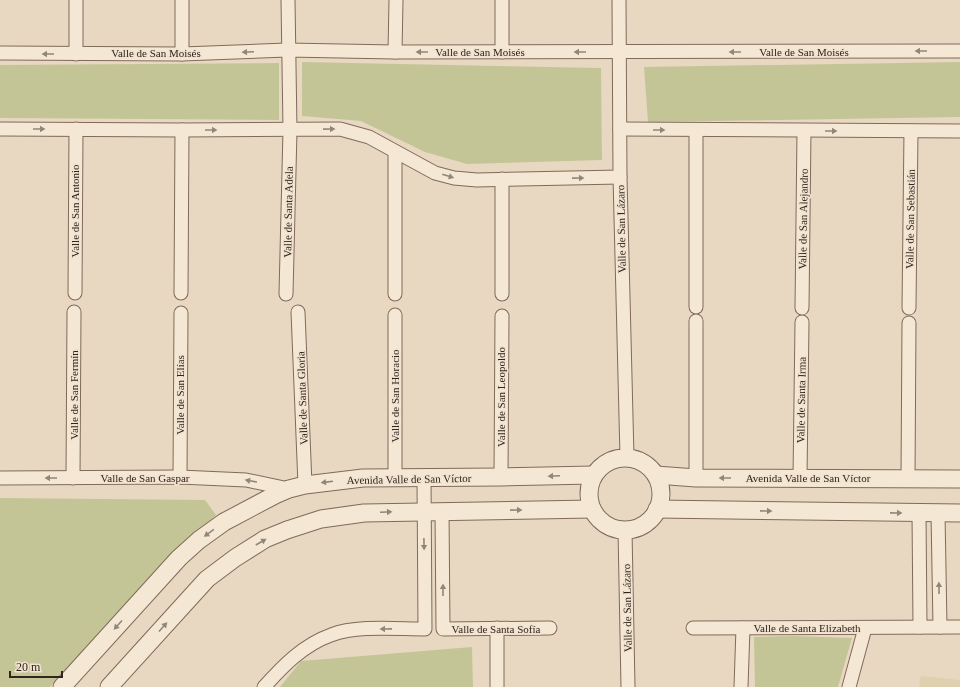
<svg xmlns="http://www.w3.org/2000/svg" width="960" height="687" font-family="Georgia,serif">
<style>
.farmland{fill:#ddd1af}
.green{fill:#c4c596}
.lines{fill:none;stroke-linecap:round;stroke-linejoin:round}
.minor-casing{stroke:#806a5b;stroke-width:15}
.tertiary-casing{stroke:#806a5b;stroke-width:19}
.minor{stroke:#f4e7d3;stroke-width:13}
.tertiary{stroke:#f4e7d3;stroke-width:17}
.oneway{fill:#928678}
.labels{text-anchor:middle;stroke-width:3;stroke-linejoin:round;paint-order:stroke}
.street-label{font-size:11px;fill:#31251d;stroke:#f1e3d0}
</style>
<rect width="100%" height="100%" fill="#e8d8c1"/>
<!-- farmland -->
<polygon class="farmland" points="921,676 960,680 960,687 919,687"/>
<!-- green -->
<g class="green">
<polygon points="302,62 601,68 602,160 467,164 425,152 361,121 302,116"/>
<polygon points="960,62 960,117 648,122 644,67"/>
<polygon points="279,63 279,120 0,118 0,65"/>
<polygon points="0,498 205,500 216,515 50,687 0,687"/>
<polygon points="793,636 852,638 838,687 755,687 754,637"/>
<polygon points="472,647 473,687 280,687 301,661"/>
</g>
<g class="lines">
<!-- minor casing -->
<g class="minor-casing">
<g id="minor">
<polyline points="619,0 620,177 627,457"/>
<polyline points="395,52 396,0"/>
<polyline points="502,52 502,0"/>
<polyline points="0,53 182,54 287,50 395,52 960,51"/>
<polyline points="76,54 76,0"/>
<polyline points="182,54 182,0"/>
<polyline points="0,129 182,130 340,129 369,137 435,173 454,178 477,180 620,177"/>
<polyline points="620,129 960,131"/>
<polyline points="395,152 395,294"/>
<polyline points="75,293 76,129"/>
<polyline points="181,293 182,130"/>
<polyline points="286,294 290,130 288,0"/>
<polyline points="502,294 502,179"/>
<polyline points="696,307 696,130"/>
<polyline points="802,308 804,131"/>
<polyline points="909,308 911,131"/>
<polyline points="298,312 305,485"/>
<polyline points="395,315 395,478"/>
<polyline points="180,477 181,313"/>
<polyline points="501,477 502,316"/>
<polyline points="0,478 180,477 246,480 289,489"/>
<polyline points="73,478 74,312"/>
<polyline points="696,478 696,321"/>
<polyline points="800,478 802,322"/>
<polyline points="908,479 909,323"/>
<polyline points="442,511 443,629 550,628"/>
<polyline points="919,513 920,627"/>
<polyline points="938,513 940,627"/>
<polyline points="625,530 628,687"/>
<polyline points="693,628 960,627"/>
<path d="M264 687C283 666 303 645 331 635 357 625 396 629 425 629L424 477"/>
<polyline points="497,687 497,628"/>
<polyline points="741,687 743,628"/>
<polyline points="849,687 865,628"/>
</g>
</g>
<!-- tertiary casing -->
<g class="tertiary-casing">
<g id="tertiary">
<circle cx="625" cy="494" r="36"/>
<polyline points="656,475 696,478 960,479"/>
<polyline points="657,509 960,513"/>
<polyline points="62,687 179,558 199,540 224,522 275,495 289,489 305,485 363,478 501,477 593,475"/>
<polyline points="109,687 207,579 235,558 265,539 287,530 321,519 364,513 592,509"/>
</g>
</g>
<!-- minor -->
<use href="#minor" class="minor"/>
<!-- tertiary -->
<use href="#tertiary" class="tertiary"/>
</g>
<!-- one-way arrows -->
<defs><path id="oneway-solid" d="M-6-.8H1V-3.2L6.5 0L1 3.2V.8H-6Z"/></defs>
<g class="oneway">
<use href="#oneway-solid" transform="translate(921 51) rotate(180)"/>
<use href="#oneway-solid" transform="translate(248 52) rotate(178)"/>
<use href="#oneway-solid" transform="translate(422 52) rotate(180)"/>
<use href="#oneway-solid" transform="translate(580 52) rotate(-180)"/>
<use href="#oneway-solid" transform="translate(735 52) rotate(180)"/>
<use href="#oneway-solid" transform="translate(48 54) rotate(-180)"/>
<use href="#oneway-solid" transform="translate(39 129)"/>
<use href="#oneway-solid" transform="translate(329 129) rotate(-1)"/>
<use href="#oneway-solid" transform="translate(211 130)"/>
<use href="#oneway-solid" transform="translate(659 130)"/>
<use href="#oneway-solid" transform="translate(831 131)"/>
<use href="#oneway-solid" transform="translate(448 176) rotate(17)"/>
<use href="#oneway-solid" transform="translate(578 178) rotate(-1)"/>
<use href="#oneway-solid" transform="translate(554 476) rotate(178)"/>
<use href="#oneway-solid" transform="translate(51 478) rotate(180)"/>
<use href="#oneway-solid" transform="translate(725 478) rotate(-180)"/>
<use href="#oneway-solid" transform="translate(251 481) rotate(-170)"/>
<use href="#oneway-solid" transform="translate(327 482) rotate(173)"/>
<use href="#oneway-solid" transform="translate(516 510) rotate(-1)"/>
<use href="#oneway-solid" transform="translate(766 511) rotate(1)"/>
<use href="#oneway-solid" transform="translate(386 512) rotate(-2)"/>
<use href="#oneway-solid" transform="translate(896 513) rotate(1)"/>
<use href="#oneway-solid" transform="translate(209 533) rotate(144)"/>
<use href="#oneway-solid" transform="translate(261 542) rotate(-30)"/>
<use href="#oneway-solid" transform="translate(424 544) rotate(89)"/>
<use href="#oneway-solid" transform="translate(939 588) rotate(-91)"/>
<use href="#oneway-solid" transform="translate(443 590) rotate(-90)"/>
<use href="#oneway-solid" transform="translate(118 625) rotate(132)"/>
<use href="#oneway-solid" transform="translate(163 627) rotate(-48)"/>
<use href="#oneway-solid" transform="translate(386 629) rotate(179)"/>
</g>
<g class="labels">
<!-- street labels -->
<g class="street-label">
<text x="480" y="56">Valle de San Moisés</text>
<text x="804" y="56">Valle de San Moisés</text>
<text x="156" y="57">Valle de San Moisés</text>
<text transform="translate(75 211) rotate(-90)" y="4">Valle de San Antonio</text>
<text transform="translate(288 212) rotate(-89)" y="4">Valle de Santa Adela</text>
<text transform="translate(803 219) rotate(-89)" y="4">Valle de San Alejandro</text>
<text transform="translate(910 219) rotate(-89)" y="4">Valle de San Sebastián</text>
<text transform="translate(621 229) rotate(-91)" y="4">Valle de San Lázaro</text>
<text transform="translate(74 395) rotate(-90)" y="4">Valle de San Fermín</text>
<text transform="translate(180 395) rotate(-90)" y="4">Valle de San Elías</text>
<text transform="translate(395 396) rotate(-90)" y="4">Valle de San Horacio</text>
<text transform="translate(501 397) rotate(-90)" y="4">Valle de San Leopoldo</text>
<text transform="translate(302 398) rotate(-92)" y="4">Valle de Santa Gloria</text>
<text transform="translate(801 400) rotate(-89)" y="4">Valle de Santa Irma</text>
<text x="145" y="482">Valle de San Gaspar</text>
<text x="808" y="482">Avenida Valle de San Víctor</text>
<text transform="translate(409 479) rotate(-1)" y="4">Avenida Valle de San Víctor</text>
<text transform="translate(627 608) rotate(-91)" y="4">Valle de San Lázaro</text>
<text x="807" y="632">Valle de Santa Elizabeth</text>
<text x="496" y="633">Valle de Santa Sofía</text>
</g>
</g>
<!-- scale -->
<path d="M10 671v6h52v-6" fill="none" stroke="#31251d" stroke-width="2"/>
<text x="16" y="671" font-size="12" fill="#31251d" stroke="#f1e3d0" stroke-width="3" paint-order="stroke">20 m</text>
</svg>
